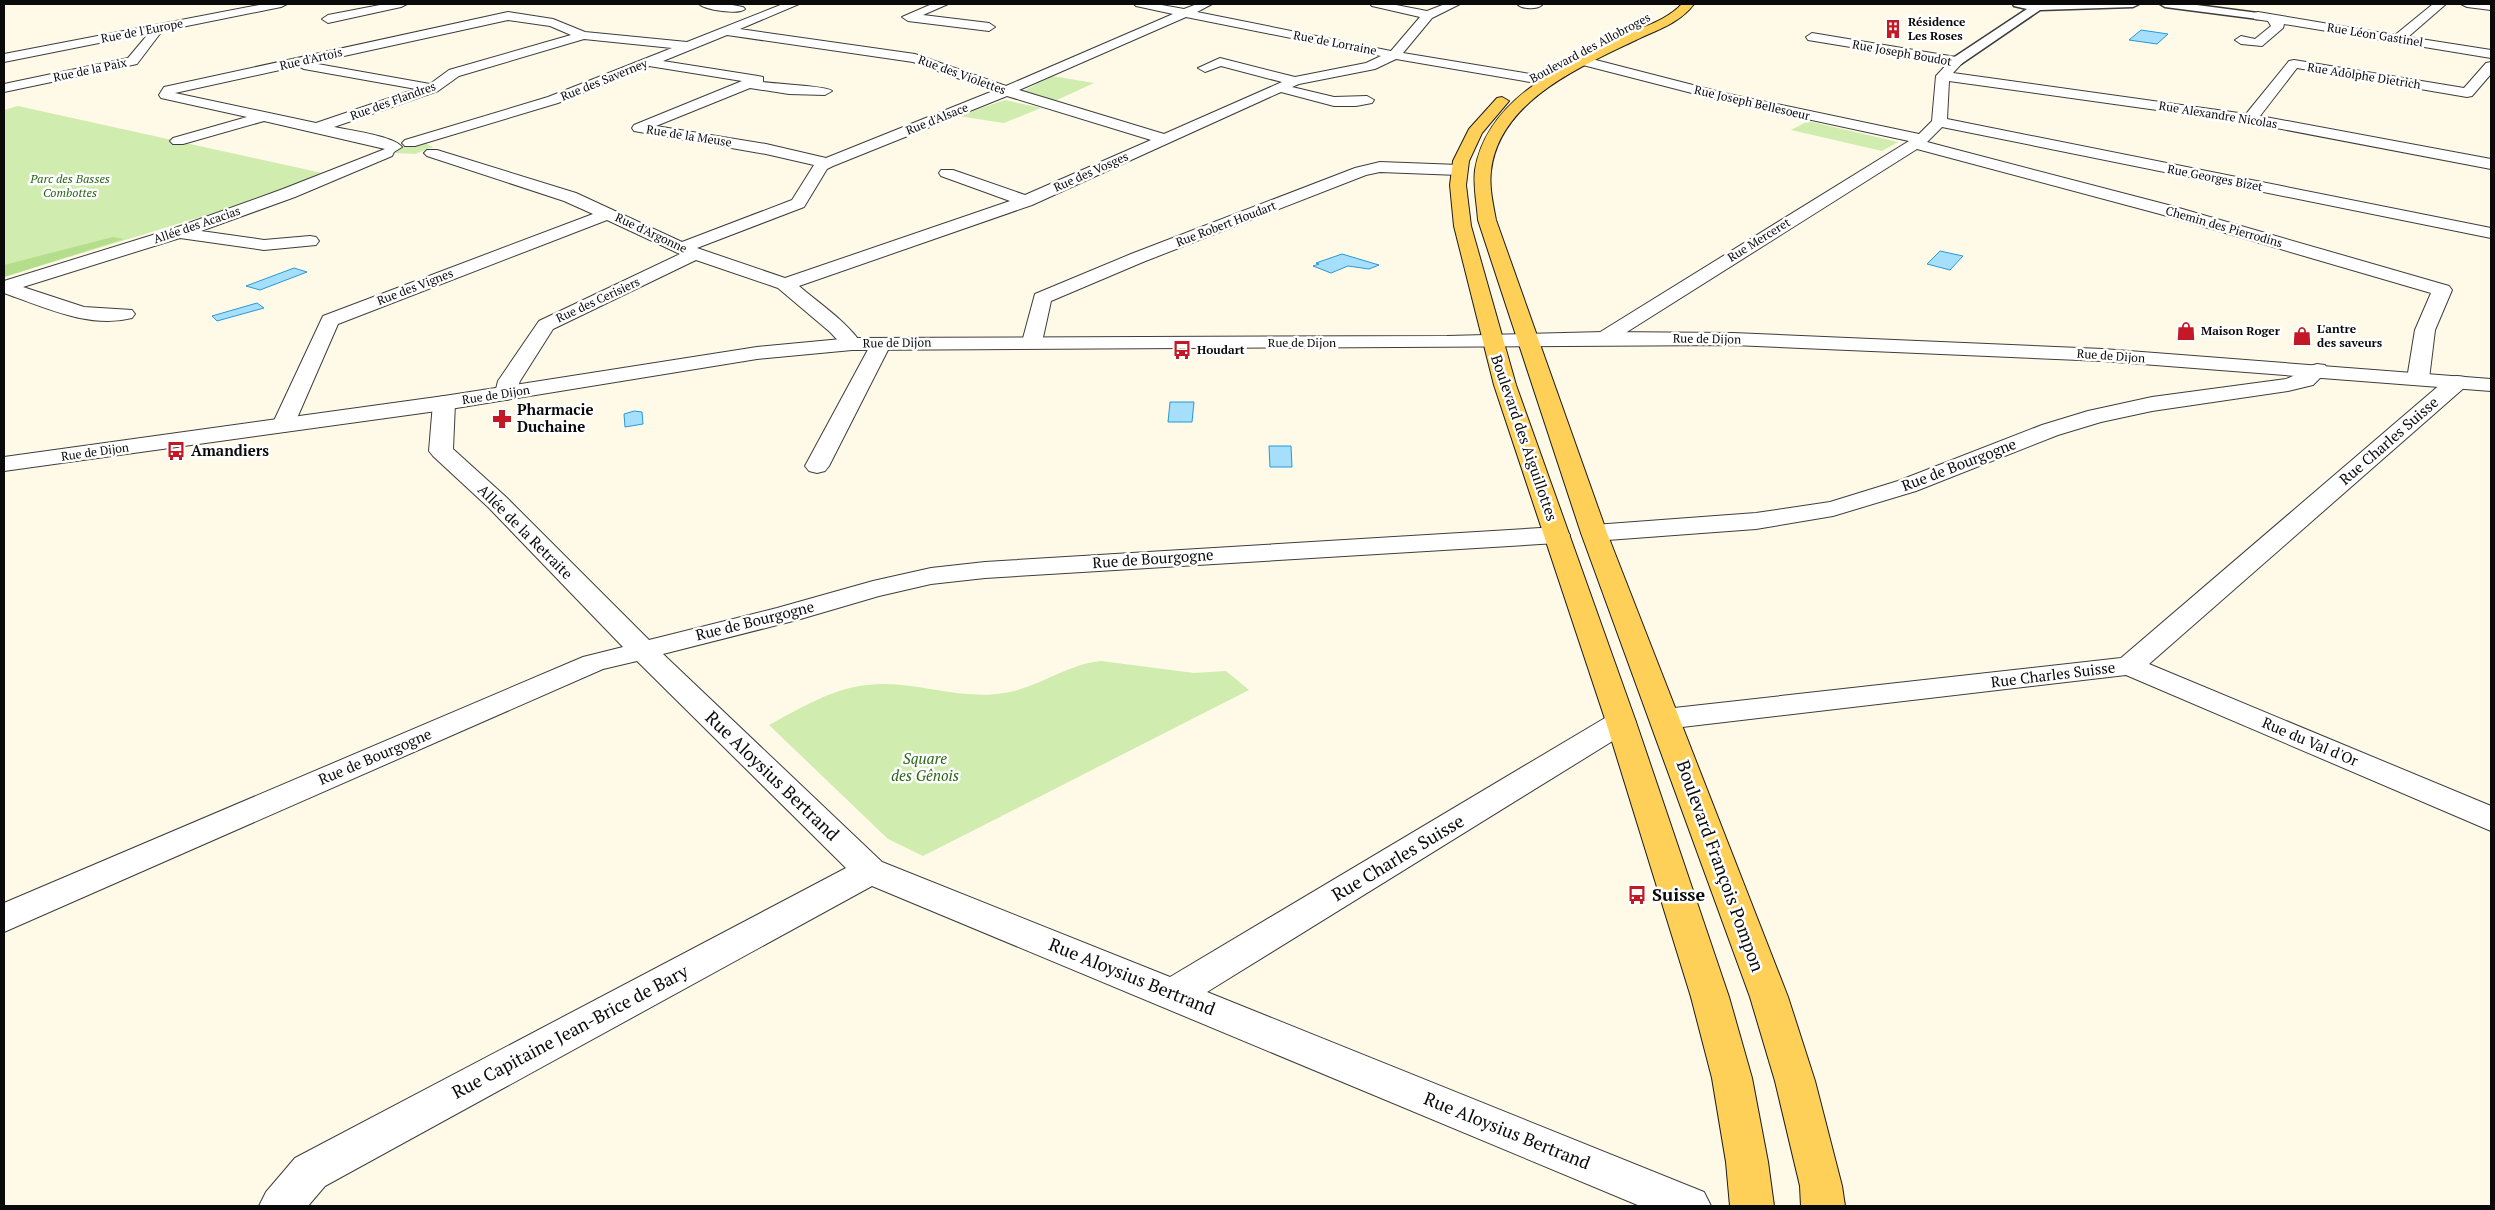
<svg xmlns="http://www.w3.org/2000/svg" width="2495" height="1210" font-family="'PT Serif',serif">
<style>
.green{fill:#d0ecae}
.forest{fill:#b4de8c}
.water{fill:#a6dffc;stroke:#2799d9}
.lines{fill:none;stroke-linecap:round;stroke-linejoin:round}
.pedestrian-casing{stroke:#3d3d3d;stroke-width:3}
.minor-casing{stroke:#3d3d3d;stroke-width:2}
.tertiary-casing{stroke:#3d3d3d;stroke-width:2}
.primary-casing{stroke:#1b1b1b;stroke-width:2}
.pedestrian{fill:#fff;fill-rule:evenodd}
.minor{fill:#fff;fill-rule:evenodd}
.tertiary{fill:#fff;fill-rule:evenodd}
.primary{fill:#ffd057;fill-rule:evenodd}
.labels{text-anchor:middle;stroke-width:5;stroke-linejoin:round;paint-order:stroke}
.far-poi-label{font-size:12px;font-weight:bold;fill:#0a0a0a;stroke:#fff;text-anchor:start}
.far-street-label{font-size:12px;fill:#0a0a0a;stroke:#fff}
.far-park-label{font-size:12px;font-style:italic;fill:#2a6616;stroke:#fff}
.poi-label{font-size:15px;font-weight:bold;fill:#0a0a0a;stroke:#fff;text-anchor:start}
.street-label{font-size:15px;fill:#0a0a0a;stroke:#fff}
.park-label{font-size:15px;font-style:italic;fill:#2a6616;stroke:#fff}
.near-street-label{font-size:18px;fill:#0a0a0a;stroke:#fff}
.near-poi-label{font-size:18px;font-weight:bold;fill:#0a0a0a;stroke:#fff;text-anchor:start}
</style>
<rect width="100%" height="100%" fill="#fff9e7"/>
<!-- green -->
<g class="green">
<polygon points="1052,76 1094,83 1055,101 1023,91"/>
<polygon points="1005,100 1041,108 1004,123 958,116"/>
<polygon points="18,106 322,173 243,204 4,277 4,110"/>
<polygon points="1808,121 1898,142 1882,151 1791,130"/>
<polygon points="409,144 427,144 433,147 415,154 394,153 399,147"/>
<path d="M1101 661 1194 673 1226 671 1249 690 923 856 888 839 769 725C799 709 833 688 867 685 913 679 959 701 1004 693 1038 688 1067 664 1101 661Z"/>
</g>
<!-- forest -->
<polygon class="forest" points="113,237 124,239 4,277 4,265"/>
<!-- water -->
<g class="water">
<polygon points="2141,30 2168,34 2157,44 2129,40"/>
<polygon points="1940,251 1963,256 1950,270 1927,264"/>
<polygon points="1342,254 1379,265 1369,269 1348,266 1331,273 1313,266 1319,264 1316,263"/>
<polygon points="294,268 307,272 260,290 246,286"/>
<polygon points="257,303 264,308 217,321 212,316"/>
<polygon points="1170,402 1194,402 1192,422 1168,422"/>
<polygon points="634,411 642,412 643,424 625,427 624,414"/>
<polygon points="1269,446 1291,446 1292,467 1270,467"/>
</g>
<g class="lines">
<!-- pedestrian casing -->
<g class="pedestrian-casing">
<g id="pedestrian">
<polygon points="2013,4 2139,4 2133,7 2040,10 1961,64 1953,64 1951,61 1953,58 2027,9 2014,6"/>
<polygon points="2160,4 2189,4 2258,13 2264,16 2258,19 2165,7"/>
</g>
</g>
<!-- minor casing -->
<g class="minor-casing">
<g id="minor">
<polygon points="264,4 287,4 281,7 162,31 137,64 4,92 4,84 128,58 149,33 4,62 4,54"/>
<polygon points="385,4 407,4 401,7 328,23 322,19 328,15"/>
<path d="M699 4H727L743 7 745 9C739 15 705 10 699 4Z"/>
<path d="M783 4H799L740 29 915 54 1006 86 1173 14 1136 6 1134 4H1156L1184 9 1197 4H1212L1197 12 1391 51 1420 17 1372 6 1370 4H1391L1427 11 1445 4H1460L1432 18 1403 53 1530 74 1537 78 1530 82 1396 59 1375 69 1299 84 1292 87 1334 97 1367 96 1374 100 1372 103 1356 106H1334L1281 92 1032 205 799 286C820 304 846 321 862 344L859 348 852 350 845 348 830 332 778 288 696 260 553 329 520 381 514 398 506 400 498 398 495 393 498 381 539 321 680 254 607 220 338 324 294 425 291 430 283 432 275 430 272 425 323 316 593 214 564 201 427 156 424 153 427 150H437L576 193 682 242 792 200 814 165 766 154 634 131 632 128 634 125 742 81 649 66 558 103 415 146H405L402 143 405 140 548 97 672 48 584 39 459 76 438 91 334 127C348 130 394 136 402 147L394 152 392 156 295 197 201 231 264 240 310 236 316 237 319 241 316 245 264 250 180 238 23 287 84 307 132 310 135 314 132 318C89 329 44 307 4 293V281L172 229 283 189 385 149 264 121 183 144H173L170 141 173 138 247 117 161 98 159 95 164 87 508 12 553 19 585 32 687 42ZM1186 17 1381 56 1366 63 1295 77 1220 58 1198 68 1205 72 1221 66 1282 82 1164 134 1019 90ZM508 20 550 26 571 35 449 70 430 84 312 63ZM727 35 913 62 993 91 826 158 766 144 656 126 750 88 789 94 825 95 832 91C828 86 775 84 763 82V77L758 76 663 61ZM298 66 304 69 416 89 316 123 175 93ZM1007 96 1151 140 1025 195 953 170H941L939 173 941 176 1010 201 785 278 697 248 804 207 827 169 833 166Z"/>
<polygon points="932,4 948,4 923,15 989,23 995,27 989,31 908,21 902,17"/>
<path d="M1517 4H1541L1542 5C1536 10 1522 9 1517 4Z"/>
<polygon points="2433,4 2446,4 2408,37 2491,50 2491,58 2284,24 2283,28 2262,46 2241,44 2235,40 2241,36 2255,39 2271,26 2268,21 2254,19 2254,13 2258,12 2395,35"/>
<polygon points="2461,4 2491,4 2491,10 2467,7"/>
<polygon points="1812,33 1962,58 1964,61 1953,73 2246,114 2289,61 2294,60 2464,88 2486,63 2491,62 2491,74 2472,96 2467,97 2297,68 2260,116 2491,159 2491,169 2250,123 1949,81 1947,119 2491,228 2491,238 1942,127 1927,142 2172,206 2449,286 2452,290 2435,330 2429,379 2426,384 2418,385 2410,384 2407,379 2415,330 2431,293 2160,214 1917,149 1611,342 1604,344 1597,342 1594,338 1597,334 1909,141 1723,101 1579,64 1577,61 1579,58 1584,57 1724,93 1919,134 1932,121 1936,76 1948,63 1808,40 1806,37"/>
<polygon points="1380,162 1459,165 1467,170 1459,175 1380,172 1366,175 1143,262 1051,301 1042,342 1039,346 1032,348 1025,346 1022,342 1035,294 1131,254 1355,168"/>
<polygon points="881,338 888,340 891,344 829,466 825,471 817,473 809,471 805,466 871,344 874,340"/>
<path d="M2317 364 2325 365 2328 370 2313 385 2288 391 2152 411 2101 422 2058 435 1916 491 1833 516 1756 529 1594 541 1585 538 1581 533 1585 528 1594 525 1756 513 1830 502 1898 481 2042 425 2088 411 2152 397 2286 379C2298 375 2305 367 2317 364Z"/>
<polygon points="2457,376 2465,377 2468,382 2465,387 2149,664 2491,806 2491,831 2126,675 1665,729 1654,726 1650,719 1654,712 1665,709 2121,658 2449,377"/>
<polygon points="444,396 452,398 455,403 453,449 506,497 649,640 777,608 873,581 931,568 985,562 1557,527 1566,530 1570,535 1566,540 1557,543 985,578 931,584 879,596 797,620 663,654 882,862 1170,977 1610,715 1621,712 1632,715 1636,722 1632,729 1207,992 1704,1192 1711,1206 1640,1206 872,886 325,1186 308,1206 259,1206 266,1192 295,1158 846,868 637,661 603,669 4,932 4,903 583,657 623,647 488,507 433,456 429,451 433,403 436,398"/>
</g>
</g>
<!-- tertiary casing -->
<g class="tertiary-casing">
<polygon id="tertiary" points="1604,332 1733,333 2103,349 2491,379 2491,391 2103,361 1733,345 852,350 757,359 444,410 4,471 4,457 444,396 757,347 852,338 1447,336"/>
</g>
<!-- primary casing -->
<g class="primary-casing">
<g id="primary">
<path d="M1682 4H1694C1680 23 1657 30 1636 40 1580 67 1499 101 1491 171 1489 187 1493 204 1496 220L1607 533 1788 997 1815 1081 1842 1186 1845 1206H1801L1800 1186 1775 1081 1750 997 1581 533 1478 220C1477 204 1473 186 1475 170 1487 97 1566 64 1625 35 1645 26 1667 20 1682 4Z"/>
<polygon points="1502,97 1509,101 1482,133 1469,161 1466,185 1471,226 1516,385 1636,722 1729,997 1752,1078 1768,1162 1774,1206 1730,1206 1726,1162 1712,1078 1691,997 1606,722 1494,385 1454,226 1450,185 1453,161 1469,129 1497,98"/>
</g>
</g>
<!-- pedestrian -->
<use href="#pedestrian" class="pedestrian"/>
<!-- minor -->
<use href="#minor" class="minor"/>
<!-- tertiary -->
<use href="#tertiary" class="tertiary"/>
<!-- primary -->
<use href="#primary" class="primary"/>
</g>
<!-- icons -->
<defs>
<g id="building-bare" transform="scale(1.5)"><path d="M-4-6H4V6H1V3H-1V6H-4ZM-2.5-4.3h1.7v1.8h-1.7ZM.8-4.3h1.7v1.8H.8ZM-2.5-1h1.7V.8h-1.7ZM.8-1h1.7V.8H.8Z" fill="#c41826" stroke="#fff" stroke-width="2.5" paint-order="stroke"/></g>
<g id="shop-bare" transform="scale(1.5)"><path d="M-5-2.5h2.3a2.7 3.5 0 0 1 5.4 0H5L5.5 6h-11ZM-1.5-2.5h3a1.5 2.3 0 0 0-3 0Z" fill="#c41826" stroke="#fff" stroke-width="2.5" paint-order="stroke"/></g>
<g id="bus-bare" transform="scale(1.5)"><path d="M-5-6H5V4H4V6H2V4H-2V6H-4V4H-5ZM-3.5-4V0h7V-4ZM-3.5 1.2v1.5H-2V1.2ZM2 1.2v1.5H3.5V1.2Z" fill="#c41826" stroke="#fff" stroke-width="2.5" paint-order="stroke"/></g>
<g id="pharmacy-bare" transform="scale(1.5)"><path d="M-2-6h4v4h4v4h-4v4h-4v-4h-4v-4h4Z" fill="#c41826" stroke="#fff" stroke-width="2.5" paint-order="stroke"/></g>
</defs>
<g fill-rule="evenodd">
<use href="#building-bare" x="1893" y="29"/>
<use href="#shop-bare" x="2186" y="331"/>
<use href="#shop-bare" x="2302" y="336"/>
<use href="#bus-bare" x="1182" y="350"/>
<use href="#pharmacy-bare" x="502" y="419"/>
<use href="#bus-bare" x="176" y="451"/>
<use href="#bus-bare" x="1637" y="895"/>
</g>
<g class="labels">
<!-- far-poi labels -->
<g class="far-poi-label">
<text x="1908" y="26">Résidence<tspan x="1908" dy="14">Les Roses</tspan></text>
<text x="2317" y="333">L'antre<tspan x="2317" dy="14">des saveurs</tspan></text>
<text x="2201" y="335">Maison Roger</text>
<text x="1197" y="354">Houdart</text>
</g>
<!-- far-street labels -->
<g class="far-street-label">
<text transform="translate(142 31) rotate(-11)" y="4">Rue de l'Europe</text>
<text transform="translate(2375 35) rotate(9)" y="4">Rue Léon Gastinel</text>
<text transform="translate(1335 43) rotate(11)" y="4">Rue de Lorraine</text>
<text transform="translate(1590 48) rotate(-28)" y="4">Boulevard des Allobroges</text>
<text transform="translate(1902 53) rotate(10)" y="4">Rue Joseph Boudot</text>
<text transform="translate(311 59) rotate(-13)" y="4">Rue d'Artois</text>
<text transform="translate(90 70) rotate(-12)" y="4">Rue de la Paix</text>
<text transform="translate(962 75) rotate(20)" y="4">Rue des Violettes</text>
<text transform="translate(2364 76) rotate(9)" y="4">Rue Adolphe Dietrich</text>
<text transform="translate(604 80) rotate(-22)" y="4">Rue des Saverney</text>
<text transform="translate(393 101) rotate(-20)" y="4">Rue des Flandres</text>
<text transform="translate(1752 103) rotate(13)" y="4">Rue Joseph Bellesoeur</text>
<text transform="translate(2218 115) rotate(9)" y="4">Rue Alexandre Nicolas</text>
<text transform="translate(937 119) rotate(-22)" y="4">Rue d'Alsace</text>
<text transform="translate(689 136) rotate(9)" y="4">Rue de la Meuse</text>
<text transform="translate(1091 172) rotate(-24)" y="4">Rue des Vosges</text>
<text transform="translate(2215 178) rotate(11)" y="4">Rue Georges Bizet</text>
<text transform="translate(1226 224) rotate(-21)" y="4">Rue Robert Houdart</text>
<text transform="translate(197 225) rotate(-19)" y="4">Allée des Acacias</text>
<text transform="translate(2224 227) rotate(16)" y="4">Chemin des Pierrodins</text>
<text transform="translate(651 233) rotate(25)" y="4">Rue d'Argonne</text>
<text transform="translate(1759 240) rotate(-32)" y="4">Rue Merceret</text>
<text transform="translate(415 287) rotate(-21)" y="4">Rue des Vignes</text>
<text transform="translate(598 300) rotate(-25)" y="4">Rue des Cerisiers</text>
<text transform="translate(1707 339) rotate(1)" y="4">Rue de Dijon</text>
<text transform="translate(897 343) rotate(-1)" y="4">Rue de Dijon</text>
<text x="1302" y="347">Rue de Dijon</text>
<text transform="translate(2111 356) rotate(4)" y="4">Rue de Dijon</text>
<text transform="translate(496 395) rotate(-9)" y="4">Rue de Dijon</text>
<text transform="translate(95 452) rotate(-8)" y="4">Rue de Dijon</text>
</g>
<!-- far-park labels -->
<g class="far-park-label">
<text x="70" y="183">Parc des Basses<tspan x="70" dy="14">Combottes</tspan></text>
</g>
<!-- poi labels -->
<g class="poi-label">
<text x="517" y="415">Pharmacie<tspan x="517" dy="17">Duchaine</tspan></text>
<text x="191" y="456">Amandiers</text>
</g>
<!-- street labels -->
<g class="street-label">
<text transform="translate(1524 438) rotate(71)" y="5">Boulevard des Aiguillottes</text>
<text transform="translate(2389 441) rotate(-41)" y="5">Rue Charles Suisse</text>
<text transform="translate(1959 465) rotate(-21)" y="5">Rue de Bourgogne</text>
<text transform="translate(525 532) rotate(45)" y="5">Allée de la Retraite</text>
<text transform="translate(1153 559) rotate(-4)" y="5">Rue de Bourgogne</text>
<text transform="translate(755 621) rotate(-14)" y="5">Rue de Bourgogne</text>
<text transform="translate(2053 675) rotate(-7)" y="5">Rue Charles Suisse</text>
<text transform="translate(2310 742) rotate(23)" y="5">Rue du Val d'Or</text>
<text transform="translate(375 757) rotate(-23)" y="5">Rue de Bourgogne</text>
</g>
<!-- park labels -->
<g class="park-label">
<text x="925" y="764">Square<tspan x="925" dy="17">des Gênois</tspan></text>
</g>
<!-- near-street labels -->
<g class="near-street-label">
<text transform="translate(772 776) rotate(44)" y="6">Rue Aloysius Bertrand</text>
<text transform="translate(1398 858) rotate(-31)" y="6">Rue Charles Suisse</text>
<text transform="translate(1720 866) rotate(70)" y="6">Boulevard François Pompon</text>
<text transform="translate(1132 977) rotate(22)" y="6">Rue Aloysius Bertrand</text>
<text transform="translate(570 1032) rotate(-28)" y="6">Rue Capitaine Jean-Brice de Bary</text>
<text transform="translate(1507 1131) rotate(22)" y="6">Rue Aloysius Bertrand</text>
</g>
<!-- near-poi labels -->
<g class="near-poi-label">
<text x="1652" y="901">Suisse</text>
</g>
</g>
<!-- border -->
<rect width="2495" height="1210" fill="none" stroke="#0a0a0a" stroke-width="10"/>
</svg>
